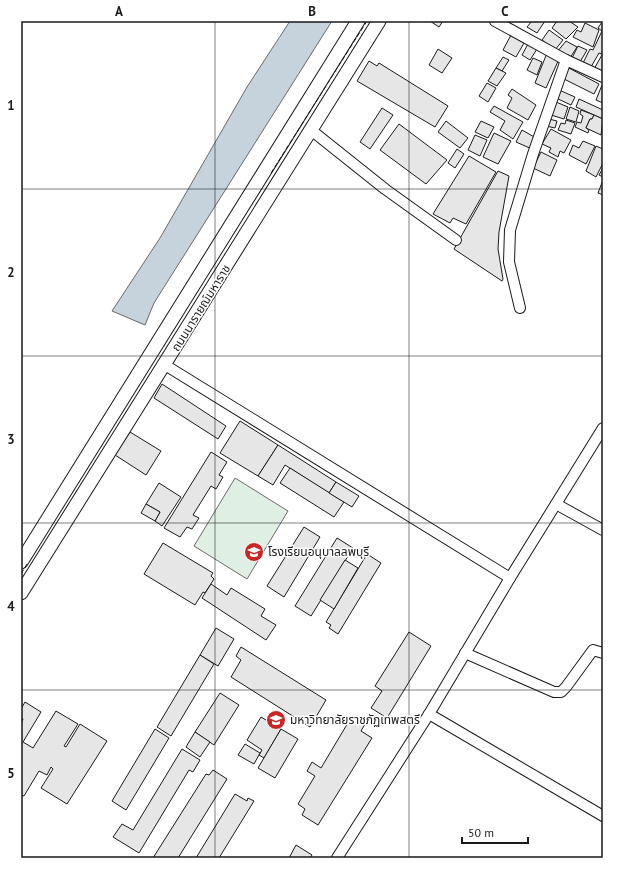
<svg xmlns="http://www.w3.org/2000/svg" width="624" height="879" font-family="'PT Sans','Noto Sans Thai',sans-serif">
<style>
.green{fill:#e0efe3;stroke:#6a6a6a}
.water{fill:#c6d2dc;stroke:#6a6a6a}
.building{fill:#e6e6e6;stroke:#1a1a1a}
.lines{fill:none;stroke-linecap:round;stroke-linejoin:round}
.minor-casing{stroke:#1a1a1a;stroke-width:12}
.major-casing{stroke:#1a1a1a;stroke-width:15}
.minor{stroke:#fff;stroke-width:10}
.major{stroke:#fff;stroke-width:13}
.fence{stroke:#1a1a1a;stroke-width:1;stroke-dasharray:5 2;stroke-linecap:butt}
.grid{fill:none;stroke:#1a1a1a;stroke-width:1;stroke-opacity:0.55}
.labels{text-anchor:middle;stroke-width:3;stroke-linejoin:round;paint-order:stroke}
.street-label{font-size:12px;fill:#1a1a1a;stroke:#fff}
.poi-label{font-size:12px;fill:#1a1a1a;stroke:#fff;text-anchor:start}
.neatline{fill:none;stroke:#1a1a1a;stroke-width:1.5}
.grid-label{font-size:13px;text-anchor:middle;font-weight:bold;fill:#1a1a1a}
</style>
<rect width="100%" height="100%" fill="#fff"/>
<!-- green -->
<polygon class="green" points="235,478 288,511 247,579 194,546"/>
<!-- water -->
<polygon class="water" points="290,21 332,21 154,303 145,325 112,311 160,238 247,87"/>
<!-- building -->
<g class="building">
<polygon points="430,21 443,21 439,27"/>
<polygon points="532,21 545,21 537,33 527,27"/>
<polygon points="557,21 569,21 578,27 566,39 552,28"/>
<polygon points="602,22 603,23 603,50 601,54 599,53 591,67 583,63 590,49 593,50 602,31 598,28"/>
<polygon points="585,23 599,30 593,47 573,37 577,30 581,32"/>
<polygon points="549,30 563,40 555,50 542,40"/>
<polygon points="511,35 524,43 516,57 503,50"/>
<polygon points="566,41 577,47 570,58 557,52"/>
<polygon points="528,44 537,49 530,60 522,55"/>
<polygon points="578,46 587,50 580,62 572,58"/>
<polygon points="438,49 452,58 442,73 429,65"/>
<polygon points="547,53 559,59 546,88 535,83"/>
<polygon points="603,53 603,73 594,69"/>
<polygon points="503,57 509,60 502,71 496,68"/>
<polygon points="533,58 542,62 537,75 527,70"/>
<polygon points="369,61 377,66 379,63 448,106 435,127 357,81"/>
<polygon points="567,67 599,84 594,94 562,78"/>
<polygon points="496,68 506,73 497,86 488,81"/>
<polygon points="487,83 496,88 488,102 479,96"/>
<polygon points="602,85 603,85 603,103 596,100"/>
<polygon points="512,89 536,105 528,120 507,108 512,98 508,95"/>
<polygon points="559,90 575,97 571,105 556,98"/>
<polygon points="579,99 603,110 603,119 576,107"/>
<polygon points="556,102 568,107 564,119 551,115"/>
<polygon points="494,106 523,122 513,139 500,130 505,121 490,112"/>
<polygon points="570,107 579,111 576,122 566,119"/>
<polygon points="382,108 393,115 370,149 360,142"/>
<polygon points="581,110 594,115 592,119 590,119 586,128 589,130 588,133 575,127 577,122 581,123 583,116 580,114"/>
<polygon points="594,115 603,119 601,135 586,128 590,119 592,119"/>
<polygon points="549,119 557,121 555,128 546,126"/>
<polygon points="566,120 575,123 571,134 558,130 561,123 565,124"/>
<polygon points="446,121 468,138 460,148 438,132"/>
<polygon points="481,121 494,127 488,138 475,132"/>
<polygon points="399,124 447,160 426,184 380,150"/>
<polygon points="551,129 571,140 564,153 560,151 558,157 549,152 551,148 542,144"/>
<polygon points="522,130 536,138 532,149 516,142"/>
<polygon points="494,133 511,141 498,164 483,157"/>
<polygon points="475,135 487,140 480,156 468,150"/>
<polygon points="583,141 595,146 586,164 569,155 573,145 579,148"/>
<polygon points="596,146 603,149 603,163 596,177 586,171"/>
<polygon points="457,149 464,154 455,168 448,163"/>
<polygon points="541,152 557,160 550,176 533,168"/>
<polygon points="469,156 496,172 466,224 453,218 450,223 433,214"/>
<polygon points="603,168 603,177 599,175"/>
<polygon points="498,171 509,176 499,232 498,249 503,279 502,281 454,249"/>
<polygon points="603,180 603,195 598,193"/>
<polygon points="162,384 226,426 218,439 154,398"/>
<polygon points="240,421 278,445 258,476 220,453"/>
<polygon points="130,432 161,451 146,475 115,455"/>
<polygon points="278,445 336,482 329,493 285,465 273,485 258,476"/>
<polygon points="211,452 227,462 219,475 223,477 216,489 211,486 193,515 199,518 192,529 187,527 180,537 164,528"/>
<polygon points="290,468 344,502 334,517 280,483"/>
<polygon points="336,482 359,496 352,507 329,493"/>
<polygon points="159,483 181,497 162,526 155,521 160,512 146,504"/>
<polygon points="146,504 160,512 155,521 141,513"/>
<polygon points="304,527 320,537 284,597 267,586"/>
<polygon points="337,538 353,548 311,616 295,606"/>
<polygon points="163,543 213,573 211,576 214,579 205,593 203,592 195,605 144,574"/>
<polygon points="367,554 381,563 338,634 329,628 331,625 326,622"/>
<polygon points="345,560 358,568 334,609 320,600"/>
<polygon points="211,584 227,595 231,588 265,609 261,616 276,625 266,640 202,598"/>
<polygon points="216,628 234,639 218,666 200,655"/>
<polygon points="409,632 431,646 387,718 371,708 382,691 375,686"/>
<polygon points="241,647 326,700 310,727 231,677 241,660 236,656"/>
<polygon points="200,655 214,664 171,736 157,727"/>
<polygon points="220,693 239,705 214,745 195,732"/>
<polygon points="25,702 41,712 23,742 33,748 56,711 78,724 64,746 66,747 80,724 107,741 67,804 41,788 53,769 51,767 47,775 39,771 24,796 21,795 21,723 23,719 21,718 21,709"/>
<polygon points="352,716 365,724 361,731 372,738 318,825 302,815 305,809 298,804 315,776 307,771 312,762 321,768"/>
<polygon points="261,717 281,729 264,758 259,755 262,750 247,740"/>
<polygon points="155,729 169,738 126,810 112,801"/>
<polygon points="281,729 298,739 275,778 258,768"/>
<polygon points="195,732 210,742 200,757 186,747"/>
<polygon points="245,744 260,753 254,764 238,755"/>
<polygon points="182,749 200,760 193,772 189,770 139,853 113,837 122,824 133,830"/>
<polygon points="213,770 227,779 178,858 153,858 206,774 209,775"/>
<polygon points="235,794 247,801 248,798 254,801 219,858 196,858"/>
<polygon points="296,845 312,855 310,858 289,858"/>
</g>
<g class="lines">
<!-- minor casing -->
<g class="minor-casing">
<g id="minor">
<polyline points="495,21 566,60 603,77"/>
<polyline points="311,130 385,189 456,240"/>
<polyline points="520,308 509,262 510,230 533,154 566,60"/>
<polyline points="165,365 510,578"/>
<polyline points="556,504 603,530"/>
<polyline points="465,653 554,692 561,692 566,687 593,650 603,653"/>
<polyline points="429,714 603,816"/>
<polyline points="337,858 429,714 510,578 603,428"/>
</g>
</g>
<!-- major casing -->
<g class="major-casing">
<g id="major">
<polyline points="21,562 358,21"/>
<polyline points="21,593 379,21"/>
</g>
</g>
<!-- minor -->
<use href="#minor" class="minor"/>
<!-- major -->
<use href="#major" class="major"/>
<!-- fence -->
<g class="fence">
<polyline points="271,173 367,21"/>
<polyline points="21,574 27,564"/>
</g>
</g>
<!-- grid -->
<path class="grid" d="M215 21V858M409 21V858M21 189H603M21 356H603M21 523H603M21 690H603"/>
<!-- icons -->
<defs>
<g id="school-disc" transform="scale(1)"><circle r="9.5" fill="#c62828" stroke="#fff"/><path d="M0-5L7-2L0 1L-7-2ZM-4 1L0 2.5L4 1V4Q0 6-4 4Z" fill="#fff"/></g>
<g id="university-disc" transform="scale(1)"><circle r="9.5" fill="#c62828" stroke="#fff"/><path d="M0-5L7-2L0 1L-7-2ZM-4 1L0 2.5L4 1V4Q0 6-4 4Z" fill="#fff"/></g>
</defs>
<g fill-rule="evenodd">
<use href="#school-disc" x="254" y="552"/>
<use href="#university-disc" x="276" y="720"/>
</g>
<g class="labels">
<!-- street labels -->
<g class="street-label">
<text transform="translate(201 308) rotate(-58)" y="4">ถนนนารายณ์มหาราช</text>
</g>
<!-- poi labels -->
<g class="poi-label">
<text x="268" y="556">โรงเรียนอนุบาลลพบุรี</text>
<text x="290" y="724">มหาวิทยาลัยราชภัฏเทพสตรี</text>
</g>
</g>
<!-- border -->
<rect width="624" height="879" fill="none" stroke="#ffffff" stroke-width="44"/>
<!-- scale -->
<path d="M462 837v6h66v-6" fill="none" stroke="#1a1a1a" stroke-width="2"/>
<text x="468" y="837" font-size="12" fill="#1a1a1a" stroke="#ffffff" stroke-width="3" paint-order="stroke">50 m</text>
<rect x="22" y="22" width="580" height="835" class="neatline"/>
<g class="grid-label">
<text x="119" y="16">A</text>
<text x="312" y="16">B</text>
<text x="505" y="16">C</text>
<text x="11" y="110">1</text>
<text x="11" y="277">2</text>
<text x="11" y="444">3</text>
<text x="11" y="611">4</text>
<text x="11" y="778">5</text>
</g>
</svg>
